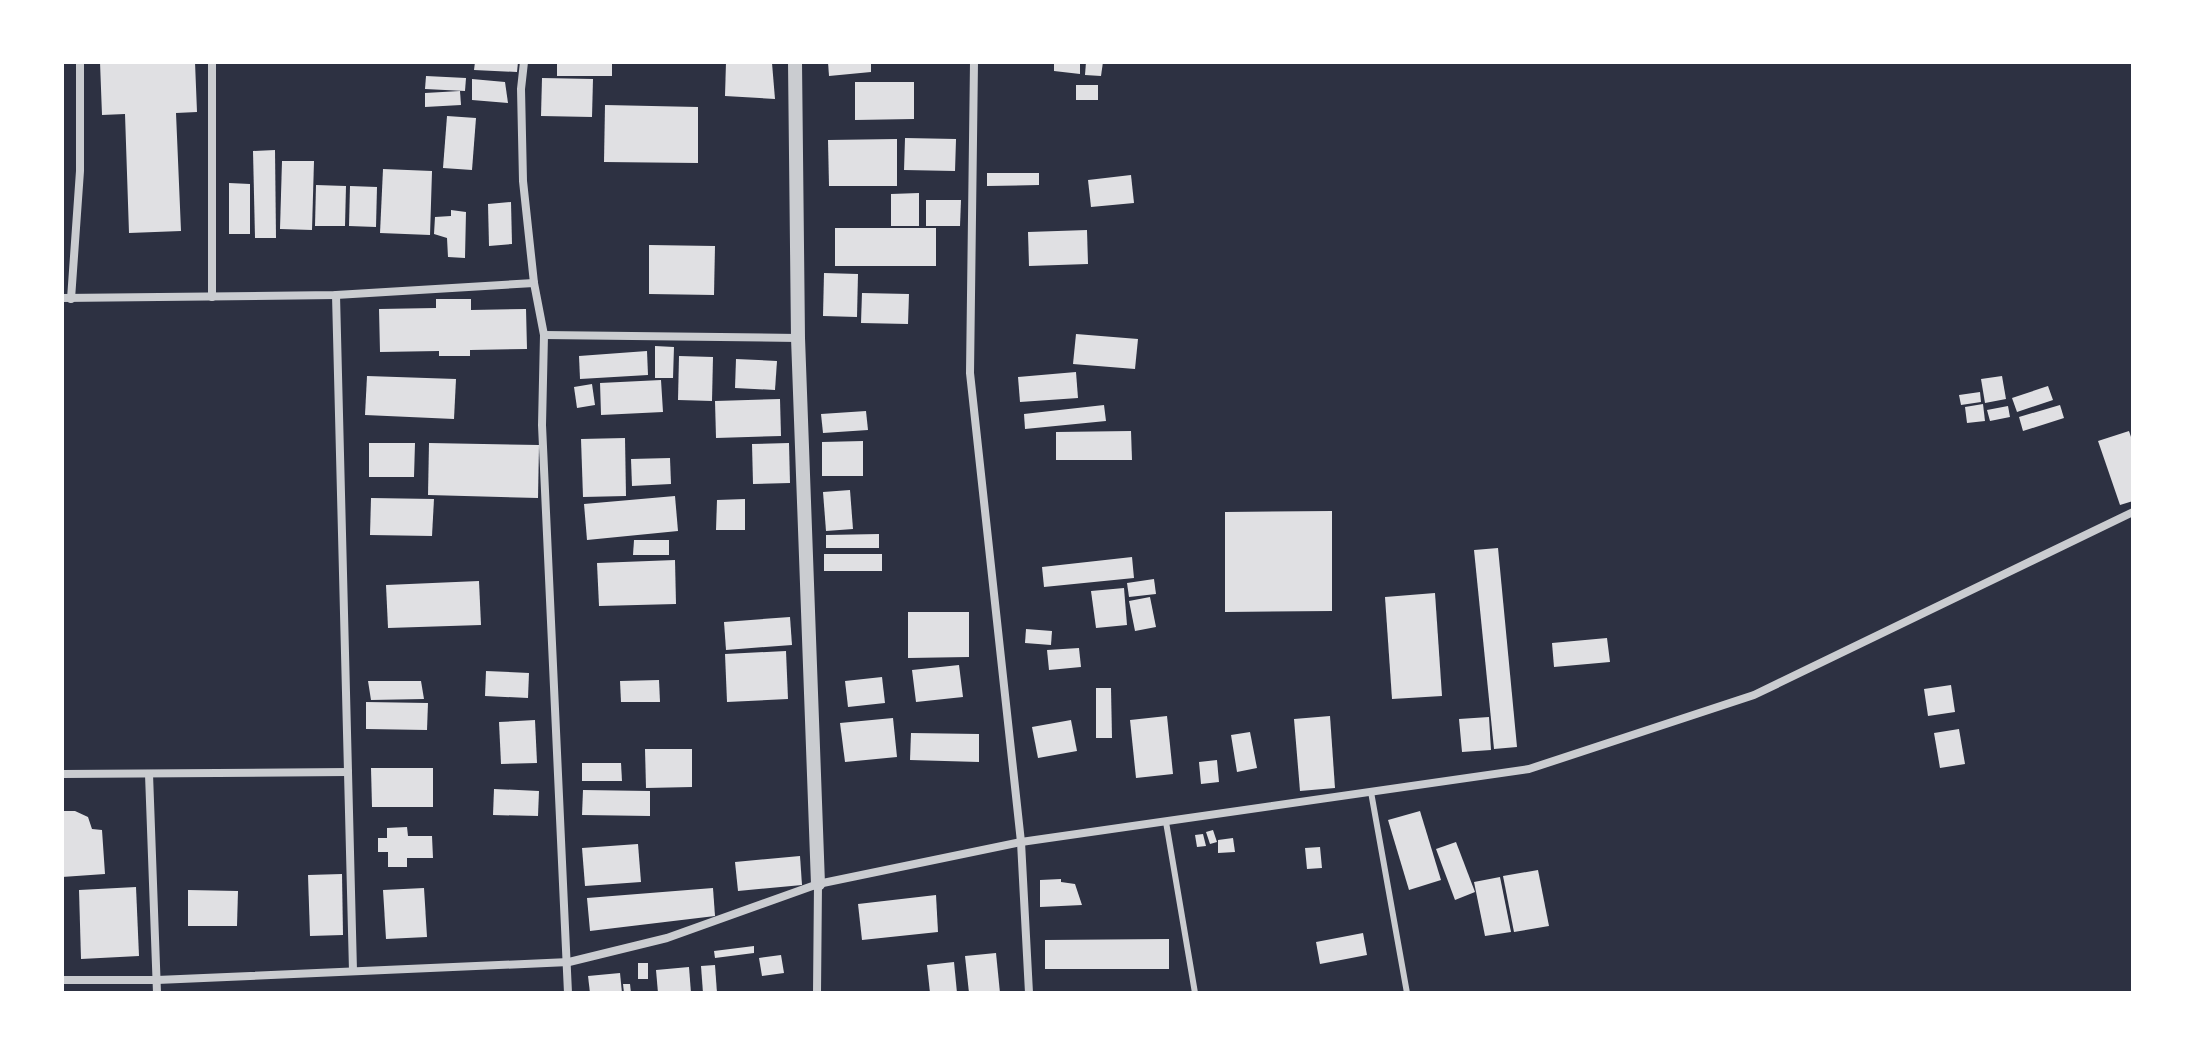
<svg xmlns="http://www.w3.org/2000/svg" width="2195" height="1055" font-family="'Fira Sans',sans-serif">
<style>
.building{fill:#e0e0e3}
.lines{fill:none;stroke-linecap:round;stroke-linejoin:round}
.service{stroke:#caccd0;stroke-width:6}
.minor{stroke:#caccd0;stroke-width:8}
.tertiary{stroke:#caccd0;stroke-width:14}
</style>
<rect width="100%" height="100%" fill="#2d3142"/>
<!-- building -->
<g class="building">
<polygon points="100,62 195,62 197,112 176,113 181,231 129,233 125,114 102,115"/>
<polygon points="475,62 518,62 517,72 474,70"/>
<rect x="557" y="62" width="55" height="14"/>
<polygon points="726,62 772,63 775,99 725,96"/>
<polygon points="828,62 871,62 871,72 829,76"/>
<polygon points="1054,62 1080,62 1080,74 1054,71"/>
<polygon points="1086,62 1103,62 1101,76 1085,75"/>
<polygon points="426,76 466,78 465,91 425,89"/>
<polygon points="542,78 593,79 592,117 541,116"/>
<polygon points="472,79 505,82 508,103 472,100"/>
<polygon points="855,82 914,82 914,119 855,120"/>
<rect x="1076" y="85" width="22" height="15"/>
<polygon points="460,91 461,105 425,107 425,93"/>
<polygon points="605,105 698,107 698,163 604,162"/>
<polygon points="447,116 476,118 472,170 443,168"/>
<polygon points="905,138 956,139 955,171 904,170"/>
<polygon points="897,139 897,186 829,186 828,140"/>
<polygon points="275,150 276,238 255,238 253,151"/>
<polygon points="282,161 314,161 312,230 280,229"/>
<polygon points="383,169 432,171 430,235 380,233"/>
<polygon points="987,173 1039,173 1039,185 987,186"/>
<polygon points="1131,175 1134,203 1091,207 1088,180"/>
<polygon points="229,183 250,184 250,234 229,234"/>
<polygon points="316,185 346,186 345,226 315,226"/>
<polygon points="350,186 377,187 376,227 349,226"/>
<polygon points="919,193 919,226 891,226 891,194"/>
<polygon points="926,200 961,200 960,226 926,226"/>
<polygon points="511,202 512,244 489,246 488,204"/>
<polygon points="451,210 466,212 465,258 448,257 447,238 434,234 435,217 451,216"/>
<rect x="835" y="228" width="101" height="38"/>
<polygon points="1087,230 1088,264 1029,266 1028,232"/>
<polygon points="649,245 715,246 714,295 649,294"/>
<polygon points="824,273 858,274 857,317 823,316"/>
<polygon points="862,293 909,294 908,324 861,323"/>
<polygon points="436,299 471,299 471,310 526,309 527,349 470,350 470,356 439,356 439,351 380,352 379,309 436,308"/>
<polygon points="1076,334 1138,339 1135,369 1073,364"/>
<polygon points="655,346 674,347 673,378 655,378"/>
<polygon points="647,351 648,375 580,379 579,356"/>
<polygon points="679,356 713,357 712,401 678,400"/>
<polygon points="736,359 777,361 775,390 735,388"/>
<polygon points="1076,372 1078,398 1020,402 1018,377"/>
<polygon points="367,376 456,379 454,419 365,415"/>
<polygon points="2002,376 2006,399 1985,403 1981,379"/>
<polygon points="661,380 663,412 601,415 600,383"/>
<polygon points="592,384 595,405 577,408 574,387"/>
<polygon points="2048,386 2053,400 2017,412 2012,398"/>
<polygon points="1980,392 1981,402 1961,405 1959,395"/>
<polygon points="780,399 781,436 716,438 715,401"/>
<polygon points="1983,404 1985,421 1967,423 1965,407"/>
<polygon points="1104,405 1106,421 1025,429 1024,414"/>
<polygon points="2060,405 2064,418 2023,431 2019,417"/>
<polygon points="2008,406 2010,417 1990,421 1987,410"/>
<polygon points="866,411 868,430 823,433 821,414"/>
<polygon points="1131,431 1132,460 1056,460 1056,432"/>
<polygon points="2129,431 2133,443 2133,501 2120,505 2098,441"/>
<polygon points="625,438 626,496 583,497 581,439"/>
<polygon points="863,441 863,476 822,476 822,442"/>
<polygon points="369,443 415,443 414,477 369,477"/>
<polygon points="429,443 539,445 538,498 428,495"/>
<polygon points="789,443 790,483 753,484 752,444"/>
<polygon points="670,458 671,484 632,486 631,459"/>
<polygon points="850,490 853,529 826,531 823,492"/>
<polygon points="675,496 678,531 587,540 584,504"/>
<polygon points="371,498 434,499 432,536 370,535"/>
<polygon points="745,499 745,530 716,530 717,500"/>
<polygon points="1332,511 1332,611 1225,612 1225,512"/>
<polygon points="879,534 879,548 826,548 826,535"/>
<polygon points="634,540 669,540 669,555 633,555"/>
<polygon points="1498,548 1517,747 1494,749 1474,550"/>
<rect x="824" y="554" width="58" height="17"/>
<polygon points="1132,557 1134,578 1044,587 1042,567"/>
<polygon points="675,560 676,604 599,606 597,563"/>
<polygon points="1154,579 1156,594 1129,597 1127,583"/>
<polygon points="479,581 481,625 388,628 386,585"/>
<polygon points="1124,588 1127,625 1096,628 1091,591"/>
<polygon points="1435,593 1442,696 1392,699 1385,597"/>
<polygon points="1150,597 1156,627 1135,631 1129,601"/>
<polygon points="908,612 969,612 969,657 908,658"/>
<polygon points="790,617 792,645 726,650 724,622"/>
<polygon points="1026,629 1052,631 1051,645 1025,643"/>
<polygon points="1607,638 1610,662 1554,667 1552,643"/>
<polygon points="1079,648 1081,667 1049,670 1047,650"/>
<polygon points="786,651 788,699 727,702 725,654"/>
<polygon points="959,665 963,697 916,702 912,670"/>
<polygon points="486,671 529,673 528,698 485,696"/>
<polygon points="882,677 885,703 848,707 845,681"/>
<polygon points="659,680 660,702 621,702 620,681"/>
<polygon points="368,681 421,681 424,699 371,700"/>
<polygon points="1951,685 1955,712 1928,716 1924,689"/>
<polygon points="1096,688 1111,688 1112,738 1096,738"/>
<polygon points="366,702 428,703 427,730 366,729"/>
<polygon points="1167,716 1173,774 1136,778 1130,720"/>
<polygon points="1330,716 1335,788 1300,791 1294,719"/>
<polygon points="1489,717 1491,750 1462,752 1459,719"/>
<polygon points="893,718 897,757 845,762 840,723"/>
<polygon points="535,720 537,763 501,764 499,722"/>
<polygon points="1071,720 1077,751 1038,758 1032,727"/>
<polygon points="1959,729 1965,764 1940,768 1934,733"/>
<polygon points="1250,732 1257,768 1237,772 1231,735"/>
<polygon points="911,733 979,734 979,762 910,760"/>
<polygon points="645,749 692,749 692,787 646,788"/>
<polygon points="1217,760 1219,782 1201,784 1199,762"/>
<polygon points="582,763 621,763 622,781 582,781"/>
<polygon points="371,768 433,768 433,807 372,807"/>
<polygon points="494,789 539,791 538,816 493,815"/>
<polygon points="583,790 650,791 650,816 582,815"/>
<polygon points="62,811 75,811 88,817 92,829 102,830 105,874 62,877"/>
<polygon points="1420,811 1441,880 1409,890 1388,820"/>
<polygon points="407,827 408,836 432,836 433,858 407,858 407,867 388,867 388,852 378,852 378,838 387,838 387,828"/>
<polygon points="1213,830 1217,842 1210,844 1206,832"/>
<polygon points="1203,834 1206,846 1197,847 1195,835"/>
<polygon points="1233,838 1235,852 1218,853 1218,840"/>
<polygon points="1456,842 1475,892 1455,900 1436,849"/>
<polygon points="638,844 641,882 585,886 582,848"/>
<polygon points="1320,847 1322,868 1307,869 1305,848"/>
<polygon points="800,856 802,885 738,891 735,862"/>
<polygon points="1538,870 1549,926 1514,932 1503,876"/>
<polygon points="342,874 343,935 310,936 308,875"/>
<polygon points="1500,877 1511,932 1485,936 1474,882"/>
<polygon points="1061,879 1061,882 1075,884 1082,905 1040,907 1040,880"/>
<polygon points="136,887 139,956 81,959 79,890"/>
<polygon points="424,888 427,937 386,939 383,890"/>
<polygon points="713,888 715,916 590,931 587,898"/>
<polygon points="188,890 238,891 237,926 188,926"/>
<polygon points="936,895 938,932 862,940 858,904"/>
<polygon points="1363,933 1367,955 1320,964 1316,942"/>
<polygon points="1169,939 1169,969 1045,969 1045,940"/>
<polygon points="754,946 754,953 715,958 714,951"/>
<polygon points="996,953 1000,993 969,993 965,956"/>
<polygon points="781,955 784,973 762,976 759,958"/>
<polygon points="954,962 957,993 930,993 927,965"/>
<rect x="638" y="963" width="10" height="16"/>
<polygon points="715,965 717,993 703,993 701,966"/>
<polygon points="689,967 691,993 658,993 656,970"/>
<polygon points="620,973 622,993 590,993 588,976"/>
<polygon points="623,984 630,984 631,993 624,993"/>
</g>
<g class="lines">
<!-- service -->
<g class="service">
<polyline points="1371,792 1407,993"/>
<polyline points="1166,822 1195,993"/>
</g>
<!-- minor -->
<g class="minor">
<polyline points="212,62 212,297"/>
<polyline points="524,62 521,89 523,181 534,283 544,335 542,425 568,993"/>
<polyline points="974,62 970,373 1021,842 1029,993"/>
<polyline points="336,295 353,971"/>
<polyline points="62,298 336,295 534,283"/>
<polyline points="71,299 80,171 80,62"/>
<polyline points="544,335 798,338"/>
<polyline points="62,774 348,772"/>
<polyline points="149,774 157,993"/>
<polyline points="62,980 157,980 569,962 667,938 818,884 1021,842 1529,769 1754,695 2133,512"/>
<polyline points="817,993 818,884"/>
</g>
<!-- tertiary -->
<polyline class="tertiary" points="795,62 798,338 818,884"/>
</g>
<!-- border -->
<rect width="2195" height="1055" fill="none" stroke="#ffffff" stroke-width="128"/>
</svg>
